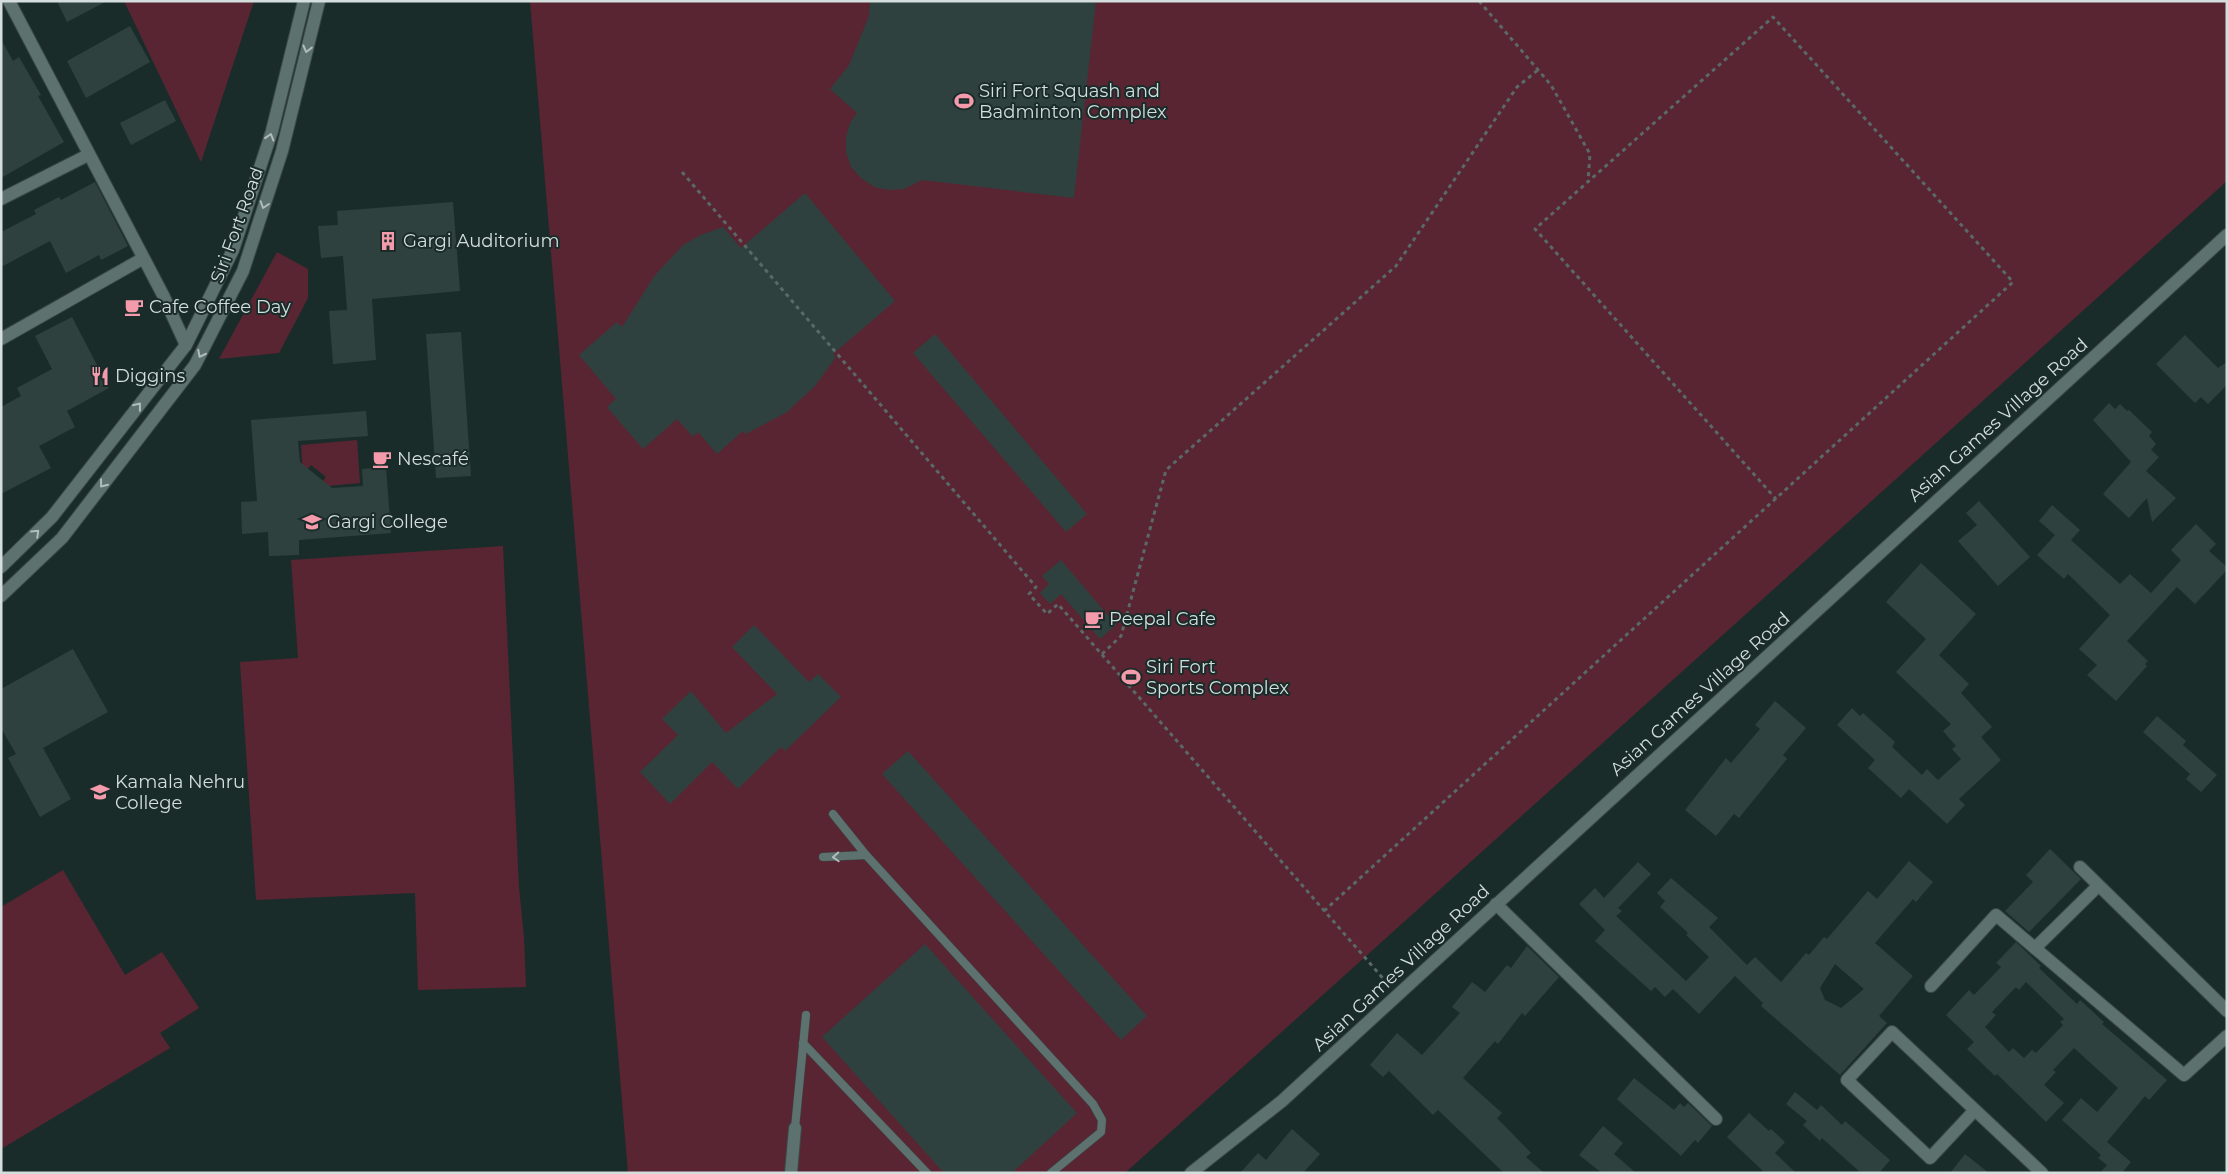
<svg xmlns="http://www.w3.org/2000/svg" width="2228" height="1174" font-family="Montserrat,sans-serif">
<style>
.green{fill:#592532}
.building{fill:#2f413f;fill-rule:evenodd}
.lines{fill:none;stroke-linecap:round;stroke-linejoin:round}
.service-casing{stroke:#3a4948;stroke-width:9}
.minor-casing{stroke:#3a4948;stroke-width:14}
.tertiary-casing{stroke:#3a4948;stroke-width:14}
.path{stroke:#5a6968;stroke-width:3;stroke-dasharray:4 4;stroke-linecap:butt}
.service{stroke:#5d716f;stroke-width:8}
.minor{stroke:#5d716f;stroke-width:12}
.tertiary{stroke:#5d716f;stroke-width:12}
.oneway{stroke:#b0bdbc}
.labels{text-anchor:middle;stroke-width:4;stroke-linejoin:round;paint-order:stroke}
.poi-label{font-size:18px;fill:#d3dedd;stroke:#1a2c2a;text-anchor:start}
.street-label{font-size:18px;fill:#d3dedd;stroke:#1a2c2a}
</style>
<rect width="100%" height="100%" fill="#1a2c2a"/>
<!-- green -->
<g class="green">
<polygon points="124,1 254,1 201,162"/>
<polygon points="530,1 2227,1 2227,181 1125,1173 628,1173"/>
<polygon points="277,252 308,269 308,298 279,353 219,359"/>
<polygon points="357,440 360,483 318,487 326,477 311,465 303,475 301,445"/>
<polygon points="503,546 519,887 524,938 526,987 418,990 415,893 256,900 240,662 298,658 291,560"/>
<polygon points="63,870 125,975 162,952 199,1008 160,1033 170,1048 1,1149 1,907"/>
</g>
<!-- building -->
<g class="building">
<polygon points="57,1 107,1 67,22"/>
<polygon points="870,1 1096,1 1074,198 922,180 904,189 889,190 874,187 861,178 851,167 846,152 846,137 850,123 857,113 830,89 849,65 869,16"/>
<polygon points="130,26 150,62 86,98 67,61"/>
<polygon points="1,39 13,61 19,57 41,95 38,96 64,142 1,178"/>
<polygon points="165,100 176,121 131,145 120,123"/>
<polygon points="95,182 128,246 101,260 99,255 66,273 50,241 1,267 1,232 36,214 34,210 59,197 61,200"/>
<polygon points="805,193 895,301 833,354 836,357 815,386 787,412 746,434 743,431 717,454 698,432 693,437 677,419 643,449 607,407 616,399 579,355 617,322 622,327 655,275 683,245 701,235 723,227 741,248"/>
<polygon points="453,202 460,291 372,299 376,360 333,364 329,311 347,310 343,256 321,258 318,226 338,225 337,211"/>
<polygon points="72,317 109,388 67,411 75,427 39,446 51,468 1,494 1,407 21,396 17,388 52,369 35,336"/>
<polygon points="461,332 471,476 436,478 426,334"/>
<polygon points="935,334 1087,514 1066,532 913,353"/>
<polygon points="2185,335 2218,368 2227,362 2227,385 2208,404 2201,397 2195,403 2156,364"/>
<polygon points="2109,403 2115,409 2120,404 2127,411 2129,410 2152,432 2149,436 2156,444 2151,450 2159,457 2146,471 2176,498 2152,522 2147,498 2129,518 2103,494 2131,462 2093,420"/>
<polygon points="366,411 368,436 298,441 300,462 332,488 363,486 362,469 386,467 391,533 299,540 299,555 269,556 268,532 242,534 241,502 257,501 251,420"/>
<polygon points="1979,501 2030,557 1998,586 1958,541 1977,525 1966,513"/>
<polygon points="2052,505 2080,530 2071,540 2120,584 2130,574 2151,593 2181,560 2171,550 2196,524 2216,544 2209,551 2227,567 2227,570 2195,604 2177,587 2127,641 2148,661 2145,664 2147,666 2116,701 2087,675 2097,665 2079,649 2110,615 2068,574 2064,579 2037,555 2055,535 2039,521"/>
<polygon points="1061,560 1116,625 1100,639 1061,594 1050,604 1040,593 1049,584 1042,576"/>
<polygon points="1921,563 1976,614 1939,655 1969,684 1961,693 1992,727 1981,737 2001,760 1959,799 1965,805 1947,824 1909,789 1901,798 1880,779 1868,768 1875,760 1837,725 1852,708 1860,716 1863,713 1895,742 1892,747 1922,775 1927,769 1938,780 1961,759 1952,749 1956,746 1943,731 1951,724 1896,672 1926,639 1886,602"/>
<polygon points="754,625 809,682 818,674 841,697 785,751 781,747 738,789 712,762 670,804 640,772 678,735 662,719 691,691 726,733 777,694 732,647"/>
<polygon points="73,649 108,712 43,748 71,799 40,817 8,758 16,754 1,728 1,689"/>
<polygon points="1775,701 1806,728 1783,755 1787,759 1739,818 1734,814 1716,836 1685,810 1726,758 1731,763 1760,729 1755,725"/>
<polygon points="2157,716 2186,741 2183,745 2217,775 2201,792 2186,779 2190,774 2143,732"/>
<polygon points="908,751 1147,1016 1121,1040 882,774"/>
<polygon points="2050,849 2081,879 2029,932 2005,911 2033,882 2026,875"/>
<path d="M1909 861 1933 882 1916 902 1913 899 1875 943 1913 976 1879 1016 1887 1023 1840 1075 1761 1006 1763 1003 1735 976 1699 1014 1673 989 1665 997 1655 987 1651 991 1595 941 1605 930 1579 904 1595 888 1604 898 1638 862 1651 874 1618 908 1622 911 1616 916 1686 981 1709 957 1686 935 1688 933 1660 907 1665 901 1657 893 1671 878 1718 918 1709 927 1747 965 1755 957 1781 982 1806 953 1809 955 1824 937 1827 939 1868 891 1877 899ZM1835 964 1864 989 1841 1008 1825 1000 1820 988Z"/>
<path d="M2016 942 2041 966 2039 968 2077 1004 2080 1000 2104 1022 2102 1024 2167 1080 2149 1100 2145 1096 2107 1142 2131 1162 2122 1173H2100L2107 1165 2098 1158 2101 1155 2062 1120 2081 1098 2097 1112 2118 1088 2074 1048 2053 1070 2056 1072 2044 1085 2064 1103 2046 1122 1997 1074 1995 1076 1967 1049 1974 1042 1946 1015 1969 990 1974 995 2001 967 1996 963ZM2026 982 2064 1019 2060 1022 2063 1025 2036 1053 2032 1050 2024 1058 2013 1048 2009 1052 1985 1027 1996 1015 1992 1012 2016 987 2019 990Z"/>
<polygon points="925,944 1077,1113 1012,1173 944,1173 822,1037"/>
<polygon points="1527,946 1559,977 1525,1016 1522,1013 1498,1044 1495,1041 1463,1078 1502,1113 1497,1118 1531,1153 1526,1157 1544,1173 1504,1173 1438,1110 1433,1115 1389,1071 1383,1077 1370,1065 1397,1033 1422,1055 1460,1013 1452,1007 1472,982 1485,992 1507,965 1511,968"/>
<polygon points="1634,1078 1674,1110 1680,1103 1684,1107 1688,1103 1712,1126 1698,1143 1695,1140 1681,1156 1617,1099"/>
<polygon points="1795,1092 1817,1110 1821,1105 1842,1125 1845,1121 1890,1160 1879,1173 1861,1173 1822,1138 1820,1141 1803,1125 1807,1121 1786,1104"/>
<polygon points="1749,1113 1769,1131 1771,1129 1785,1142 1775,1153 1796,1173 1765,1173 1727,1137"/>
<polygon points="1603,1126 1623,1143 1614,1154 1636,1173 1602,1173 1579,1155"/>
<polygon points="1292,1129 1320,1154 1303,1173 1240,1173 1258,1153 1266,1160"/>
<polygon points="1965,1154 1989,1173 1950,1173"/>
</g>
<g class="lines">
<!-- service casing -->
<g class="service-casing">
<g id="service">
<polyline points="866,855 1093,1104 1102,1120 1101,1132 1051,1173"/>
<polyline points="823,857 866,855 833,814"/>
<polyline points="803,1043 927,1173"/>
<polyline points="795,1128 806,1015"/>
</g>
</g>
<!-- minor casing -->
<g class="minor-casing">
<g id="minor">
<polyline points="9,1 163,295 186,345"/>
<polyline points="1,199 88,155"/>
<polyline points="1,339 142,259"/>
<polyline points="2080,867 2227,1011"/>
<polyline points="1496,904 1716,1119"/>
<polyline points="2035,948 2098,886"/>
<polyline points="1931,986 1996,915 2184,1075 2227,1036"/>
<polyline points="1974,1111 1930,1158 1847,1080 1892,1032 2042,1173"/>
<polyline points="791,1173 795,1128"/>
<polyline points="1191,1173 1282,1101 2227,235"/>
</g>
</g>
<!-- tertiary casing -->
<g class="tertiary-casing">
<g id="tertiary">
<polyline points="1,567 52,517 186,345 233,250 272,131 304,1"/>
<polyline points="1,596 62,538 195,365 243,271 282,151 319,1"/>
</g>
</g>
<!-- path -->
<g class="path">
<polyline points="1479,1 1551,85 1590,154 1588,181"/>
<polyline points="682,172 1036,587 1029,594 1047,614 1058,604 1387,983"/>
<polyline points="1102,654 1121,636 1166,470 1396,266 1517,87 1538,70"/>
<polyline points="1324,911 2013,282 1773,17 1535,229 1776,499"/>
</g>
<!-- service -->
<use href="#service" class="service"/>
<!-- minor -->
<use href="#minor" class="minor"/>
<!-- tertiary -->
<use href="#tertiary" class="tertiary"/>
</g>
<!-- one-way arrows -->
<defs><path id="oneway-chevron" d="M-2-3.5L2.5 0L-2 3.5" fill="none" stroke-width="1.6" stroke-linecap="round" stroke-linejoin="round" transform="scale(1.25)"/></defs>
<g class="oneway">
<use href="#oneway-chevron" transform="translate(307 49) rotate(104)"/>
<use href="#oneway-chevron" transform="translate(270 137) rotate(-73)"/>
<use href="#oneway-chevron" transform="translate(264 205) rotate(108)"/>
<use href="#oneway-chevron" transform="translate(201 354) rotate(117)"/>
<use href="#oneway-chevron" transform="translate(138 406) rotate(-52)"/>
<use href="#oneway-chevron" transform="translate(103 484) rotate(128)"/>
<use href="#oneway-chevron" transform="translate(36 533) rotate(-44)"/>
<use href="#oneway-chevron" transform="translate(836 857) rotate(177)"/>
</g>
<!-- icons -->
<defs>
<g id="stadium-bare" transform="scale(1.5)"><path d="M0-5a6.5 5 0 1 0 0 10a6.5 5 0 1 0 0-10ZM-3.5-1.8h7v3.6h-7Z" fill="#f39aab" stroke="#1a2c2a" stroke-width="2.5" paint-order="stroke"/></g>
<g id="building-bare" transform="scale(1.5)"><path d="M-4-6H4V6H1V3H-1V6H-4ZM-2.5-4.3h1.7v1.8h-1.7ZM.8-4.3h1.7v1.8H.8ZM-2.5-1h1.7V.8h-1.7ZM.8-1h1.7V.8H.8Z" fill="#f39aab" stroke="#1a2c2a" stroke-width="2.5" paint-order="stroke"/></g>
<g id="cafe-bare" transform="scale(1.5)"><path d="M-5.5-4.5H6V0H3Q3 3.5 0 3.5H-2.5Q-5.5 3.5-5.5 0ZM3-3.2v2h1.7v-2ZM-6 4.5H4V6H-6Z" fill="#f39aab" stroke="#1a2c2a" stroke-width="2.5" paint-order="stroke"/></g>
<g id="restaurant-bare" transform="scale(1.5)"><path d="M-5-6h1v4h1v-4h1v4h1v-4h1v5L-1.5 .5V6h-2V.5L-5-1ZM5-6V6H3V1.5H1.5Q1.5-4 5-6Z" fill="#f39aab" stroke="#1a2c2a" stroke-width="2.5" paint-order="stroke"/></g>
<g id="university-bare" transform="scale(1.5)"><path d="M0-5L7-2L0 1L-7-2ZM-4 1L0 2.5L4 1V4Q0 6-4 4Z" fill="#f39aab" stroke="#1a2c2a" stroke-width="2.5" paint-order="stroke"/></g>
</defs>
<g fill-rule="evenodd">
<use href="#stadium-bare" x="964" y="101"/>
<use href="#building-bare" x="388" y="241"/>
<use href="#cafe-bare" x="134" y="307"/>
<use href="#restaurant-bare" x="100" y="376"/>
<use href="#cafe-bare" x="382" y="459"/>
<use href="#university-bare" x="312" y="522"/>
<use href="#cafe-bare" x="1094" y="619"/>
<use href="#stadium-bare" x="1131" y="677"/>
<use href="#university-bare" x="100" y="792"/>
</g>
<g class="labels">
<!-- poi labels -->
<g class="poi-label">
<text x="979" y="97">Siri Fort Squash and<tspan x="979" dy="21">Badminton Complex</tspan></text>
<text x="403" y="247">Gargi Auditorium</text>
<text x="149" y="313">Cafe Coffee Day</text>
<text x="115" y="382">Diggins</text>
<text x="397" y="465">Nescafé</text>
<text x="327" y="528">Gargi College</text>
<text x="1109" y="625">Peepal Cafe</text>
<text x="1146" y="673">Siri Fort<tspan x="1146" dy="21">Sports Complex</tspan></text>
<text x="115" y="788">Kamala Nehru<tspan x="115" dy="21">College</tspan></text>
</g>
<!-- street labels -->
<g class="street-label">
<text transform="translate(237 225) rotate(-70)" y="6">Siri Fort Road</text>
<text transform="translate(1998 420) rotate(-42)" y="6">Asian Games Village Road</text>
<text transform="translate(1700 694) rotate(-42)" y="6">Asian Games Village Road</text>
<text transform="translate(1401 968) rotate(-43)" y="6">Asian Games Village Road</text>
</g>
</g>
<!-- border -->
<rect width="2228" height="1174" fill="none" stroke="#d3dedd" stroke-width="5"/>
</svg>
